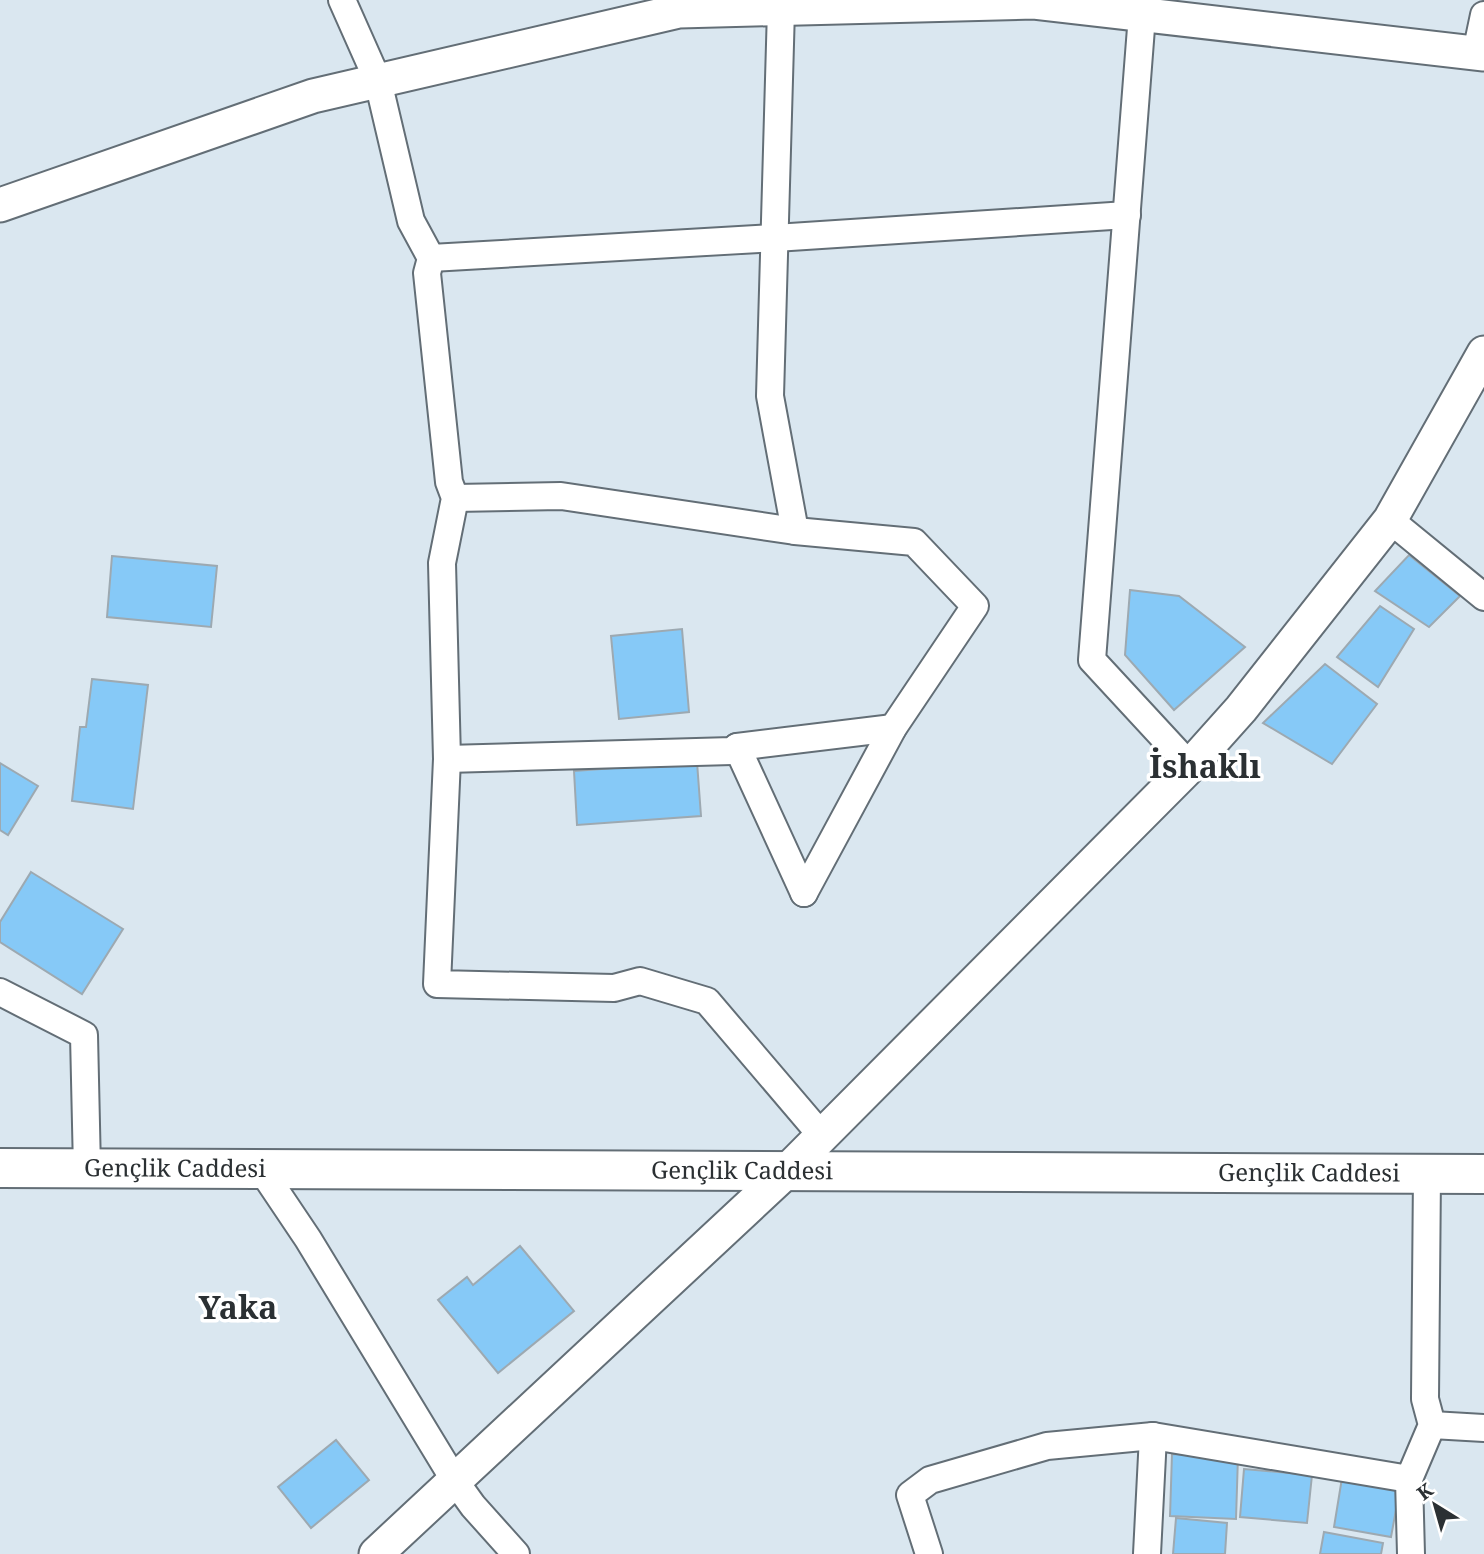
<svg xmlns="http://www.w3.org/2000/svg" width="1484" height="1554" font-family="'Noto Serif',serif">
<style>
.building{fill:#86c9f7;stroke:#9da9b1;stroke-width:2}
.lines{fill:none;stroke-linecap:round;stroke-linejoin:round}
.minor-casing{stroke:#636e76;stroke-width:30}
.tertiary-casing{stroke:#636e76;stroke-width:37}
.secondary-casing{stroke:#636e76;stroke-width:42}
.minor{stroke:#fff;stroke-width:26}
.tertiary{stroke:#fff;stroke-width:33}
.secondary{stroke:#fff;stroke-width:38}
.labels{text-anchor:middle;stroke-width:7;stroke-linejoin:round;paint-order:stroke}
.street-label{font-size:24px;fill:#2b3033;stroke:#fff}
.district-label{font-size:32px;font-weight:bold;fill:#2b3033;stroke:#fff}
</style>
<rect width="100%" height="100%" fill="#dae7f0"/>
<!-- building -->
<g class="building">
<polygon points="1409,555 1460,596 1429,627 1375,591"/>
<polygon points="112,556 217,566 211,627 107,617"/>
<polygon points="1130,590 1179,596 1245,647 1174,710 1125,655"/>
<polygon points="1380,606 1414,629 1378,687 1337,657"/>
<polygon points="682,629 689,712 619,719 611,636"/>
<polygon points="1325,664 1377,704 1332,764 1263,723"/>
<polygon points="92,679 148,685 133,809 72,801 80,727 86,727"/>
<polygon points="697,762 701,816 577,825 574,771"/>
<polygon points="0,763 38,786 8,835 0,830"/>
<polygon points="31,872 123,929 82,994 0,942 0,922"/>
<polygon points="520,1246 574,1311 498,1373 438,1300 467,1277 473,1285"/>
<polygon points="336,1440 369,1480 311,1528 278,1487"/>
<polygon points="1172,1454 1238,1456 1236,1519 1170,1516"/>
<polygon points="1244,1469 1312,1475 1307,1523 1240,1517"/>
<polygon points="1342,1478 1400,1488 1391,1537 1334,1527"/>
<polygon points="1176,1518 1227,1523 1225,1554 1173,1554"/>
<polygon points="1324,1532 1383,1543 1381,1554 1320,1554"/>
</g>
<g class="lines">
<!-- minor casing -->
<g class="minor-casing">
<g id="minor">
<polyline points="342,0 378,81 411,221 431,258 427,273 449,482 455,498 442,563 447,759 437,984 614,988 640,981 707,1001 822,1136"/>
<polyline points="781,9 770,396 795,531"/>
<polyline points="1142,15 1092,660 1190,766"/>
<polyline points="1476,53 1484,15"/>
<polyline points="431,258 775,238 1127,215"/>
<polyline points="455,498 561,496 795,531 914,542 975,606 893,728 804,893"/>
<polyline points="1390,520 1484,597"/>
<polyline points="737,747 804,893"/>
<polyline points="447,759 732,751 737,747 893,728"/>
<polyline points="0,992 84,1035 87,1169"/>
<polyline points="261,1169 308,1239 455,1481 473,1506 516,1554"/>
<polyline points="1432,1425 1484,1428"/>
<polyline points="929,1554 910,1495 930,1480 1047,1446 1153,1436 1409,1479"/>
<polyline points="1147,1554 1153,1436"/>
<polyline points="1411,1554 1409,1479 1432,1425 1425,1399 1427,1174"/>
</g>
</g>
<!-- tertiary casing -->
<g class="tertiary-casing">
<g id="tertiary">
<polyline points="0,205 313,96 679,11 1034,2 1484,54"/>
<polyline points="376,1554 787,1171 1190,766 1241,709 1390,520 1484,353"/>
</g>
</g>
<!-- secondary casing -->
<g class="secondary-casing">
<g id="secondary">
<path id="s1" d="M0 1168 1484 1174"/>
</g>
</g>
<!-- minor -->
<use href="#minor" class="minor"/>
<!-- tertiary -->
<use href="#tertiary" class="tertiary"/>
<!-- secondary -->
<use href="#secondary" class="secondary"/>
</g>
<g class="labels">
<!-- street labels -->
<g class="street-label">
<text dy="8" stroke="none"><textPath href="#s1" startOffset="175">Gençlik Caddesi</textPath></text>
<text dy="8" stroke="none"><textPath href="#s1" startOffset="742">Gençlik Caddesi</textPath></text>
<text dy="8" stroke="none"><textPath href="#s1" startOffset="1309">Gençlik Caddesi</textPath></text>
</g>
<!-- district labels -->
<g class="district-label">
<text x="1205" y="778">İshaklı</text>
<text x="238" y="1319">Yaka</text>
</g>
</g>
<!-- north arrow -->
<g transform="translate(1435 1505) rotate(323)" stroke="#ffffff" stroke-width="5" paint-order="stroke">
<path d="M0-5L12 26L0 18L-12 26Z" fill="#2b3033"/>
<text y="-10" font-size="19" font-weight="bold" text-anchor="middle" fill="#2b3033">K</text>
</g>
</svg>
